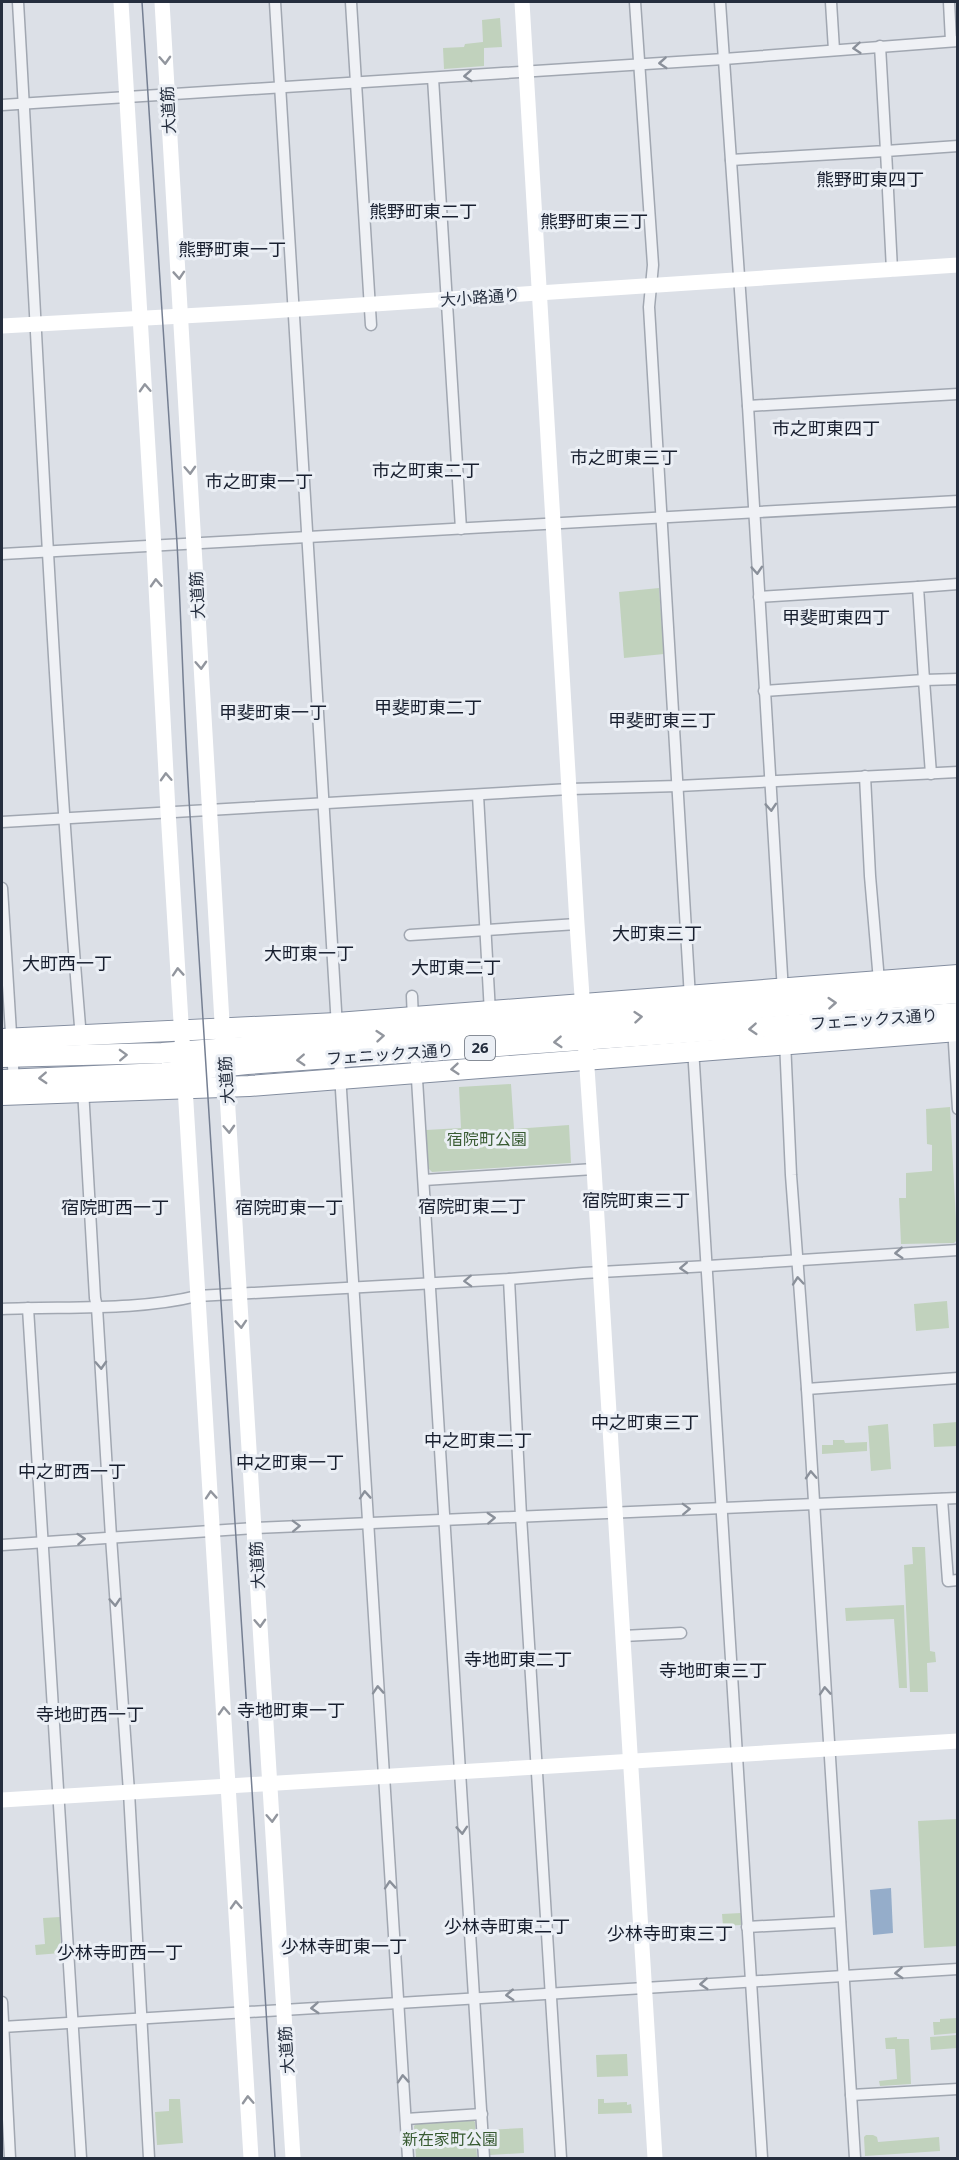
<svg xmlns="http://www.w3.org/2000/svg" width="959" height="2160" font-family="'Open Sans','Noto Sans JP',sans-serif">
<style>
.green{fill:#c1d2bd}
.water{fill:#95adca}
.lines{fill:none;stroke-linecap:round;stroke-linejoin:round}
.street-casing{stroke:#a1a7b1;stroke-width:13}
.highway-casing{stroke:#838d9f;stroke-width:22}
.street{stroke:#eff1f5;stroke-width:10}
.secondary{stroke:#fff;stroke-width:15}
.highway{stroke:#fff;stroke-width:20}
.tram{stroke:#757f92;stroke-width:1.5}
.oneway{stroke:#8a909a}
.oneway2{stroke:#92969e}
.labels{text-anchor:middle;stroke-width:6;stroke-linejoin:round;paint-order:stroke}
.shield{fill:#ebeff5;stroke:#606875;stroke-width:1.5}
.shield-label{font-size:15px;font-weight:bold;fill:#252e3e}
.street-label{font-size:16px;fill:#252e3e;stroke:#ebeff5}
.park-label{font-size:16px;fill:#385b32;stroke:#ebeff5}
.neighbourhood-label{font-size:18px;fill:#181f2f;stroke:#ebeff5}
</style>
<rect width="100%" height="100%" fill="#dce0e7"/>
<!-- green -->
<g class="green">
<polygon points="500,18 502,47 484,48 484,66 444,69 443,48 464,47 465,44 483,42 482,20"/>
<polygon points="659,588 664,654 624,658 619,592"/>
<polygon points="511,1084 514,1129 569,1125 571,1163 432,1172 428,1168 426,1130 461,1128 459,1087"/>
<polygon points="950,1107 957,1240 954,1243 901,1244 899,1198 906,1198 906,1173 932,1171 932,1145 927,1144 926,1109"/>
<polygon points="947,1301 949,1328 916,1331 914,1304"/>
<polygon points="957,1422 957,1446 934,1447 933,1424"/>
<polygon points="888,1424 891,1469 871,1471 868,1426"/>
<polygon points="833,1440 844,1440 845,1443 867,1442 867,1451 822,1454 822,1445 833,1445"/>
<polygon points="912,1547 925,1547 930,1651 935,1652 936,1662 927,1663 928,1692 910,1692 904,1565 913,1564"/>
<polygon points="904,1605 907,1688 899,1688 894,1619 846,1621 845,1608"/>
<polygon points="957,1819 957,1946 924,1948 918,1821"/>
<polygon points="741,1913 741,1925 723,1926 722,1914"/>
<polygon points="60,1917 61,1953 36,1955 35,1945 45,1944 43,1918"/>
<polygon points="957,2018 957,2033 934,2035 933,2022 940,2022 940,2019"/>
<polygon points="957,2035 957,2048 931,2050 930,2037"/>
<polygon points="897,2037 897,2039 909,2039 911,2084 880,2086 879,2081 897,2079 895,2049 886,2049 885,2038"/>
<polygon points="627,2054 628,2076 597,2077 596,2055"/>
<polygon points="169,2099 180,2099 183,2143 157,2145 155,2112 169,2111"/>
<polygon points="598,2099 604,2099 604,2103 627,2102 627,2105 631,2104 632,2113 598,2114"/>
<polygon points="471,2118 475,2122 477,2158 416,2158 414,2126 418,2122"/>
<polygon points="523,2128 524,2153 490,2155 488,2130"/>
<polygon points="866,2135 873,2135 877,2137 878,2142 939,2137 940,2151 865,2156 864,2137"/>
</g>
<!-- water -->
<polygon class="water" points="891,1888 893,1933 873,1935 870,1890"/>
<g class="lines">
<!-- street casing -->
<g class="street-casing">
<g id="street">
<path d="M18 2C38 347 52 693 81 1038"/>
<polyline points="275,2 337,1027"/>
<polyline points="351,2 371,325"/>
<polyline points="635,2 653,265 649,307 690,998"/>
<polyline points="720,2 748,406 783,992"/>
<polyline points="831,2 834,50"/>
<polyline points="949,2 951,41"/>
<polyline points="433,78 461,529"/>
<polyline points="2,105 724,59 958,41"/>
<polyline points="731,160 886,151 880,46"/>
<polyline points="892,270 886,151 958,146"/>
<polyline points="748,406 958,394"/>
<polyline points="2,554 958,501"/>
<polyline points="958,584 918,587 924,680 958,679"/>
<polyline points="759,597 918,587"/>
<polyline points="764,691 924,680 931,774"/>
<polyline points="865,776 870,876 879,981"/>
<polyline points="478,795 490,1013"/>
<polyline points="2,822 570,789 678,786 958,772"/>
<polyline points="2,888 14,1082"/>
<polyline points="410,935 577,924"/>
<polyline points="412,996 413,1020"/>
<polyline points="953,1027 958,1109"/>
<polyline points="785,1041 791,1175 807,1389 855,2158"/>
<polyline points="415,1047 484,2158"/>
<polyline points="693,1048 762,2158"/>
<polyline points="339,1058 408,2158"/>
<polyline points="83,1089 95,1298 97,1307 111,1537 129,1792 149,2158"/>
<polyline points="424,1180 594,1169"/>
<polyline points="509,1279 521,1516 561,2158"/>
<polyline points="28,1308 81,2158"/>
<path d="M2 1309C64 1306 137 1311 197 1296L509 1279 583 1273 708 1266 958 1250"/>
<polyline points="807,1389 958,1378"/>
<polyline points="942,1499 948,1581 958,1580"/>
<polyline points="2,1545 255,1528 958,1498"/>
<polyline points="623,1636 681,1633"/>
<polyline points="747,1927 840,1922"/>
<polyline points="2,2002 10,2158"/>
<polyline points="2,2027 958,1969"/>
<polyline points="851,2095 958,2089"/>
<polyline points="406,2119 482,2114"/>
</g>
</g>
<!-- highway casing -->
<g class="highway-casing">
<g id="highway">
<polyline points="2,1039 337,1023 958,975"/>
<polyline points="2,1057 162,1053 958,993"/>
<polyline points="2,1080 163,1073 247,1064 958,1013"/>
<polyline points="2,1095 249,1086 958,1031"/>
</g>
</g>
<!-- street -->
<use href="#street" class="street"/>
<!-- secondary -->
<g class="secondary">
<polyline points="121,2 153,531 168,811 251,2158"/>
<polyline points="162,2 223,1039"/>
<polyline points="522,2 577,924 594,1169 655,2158"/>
<polyline points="2,326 255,312 958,265"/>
<polyline points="226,1078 293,2158"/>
<path d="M2 1800C320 1779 639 1761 958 1741"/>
</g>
<!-- highway -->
<use href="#highway" class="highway"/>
<!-- tram -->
<path class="tram" d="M142 2C152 182 167 363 177 543 182 634 184 724 190 815 219 1262 248 1710 275 2158"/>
</g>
<!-- one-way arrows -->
<defs><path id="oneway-chevron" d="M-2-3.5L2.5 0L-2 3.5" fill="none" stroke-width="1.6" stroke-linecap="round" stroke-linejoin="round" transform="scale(1.5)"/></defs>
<g class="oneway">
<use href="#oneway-chevron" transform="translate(857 48) rotate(175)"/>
<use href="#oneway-chevron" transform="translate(663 63) rotate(176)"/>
<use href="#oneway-chevron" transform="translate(468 76) rotate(176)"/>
<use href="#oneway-chevron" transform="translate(757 570) rotate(86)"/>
<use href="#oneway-chevron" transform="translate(771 807) rotate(86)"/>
<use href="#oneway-chevron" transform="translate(899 1253) rotate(176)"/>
<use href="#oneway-chevron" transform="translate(684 1268) rotate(177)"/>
<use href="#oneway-chevron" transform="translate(468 1281) rotate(178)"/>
<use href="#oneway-chevron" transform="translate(798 1281) rotate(-95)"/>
<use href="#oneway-chevron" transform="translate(101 1365) rotate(87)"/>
<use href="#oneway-chevron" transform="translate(811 1475) rotate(-93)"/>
<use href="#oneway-chevron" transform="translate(365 1495) rotate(-94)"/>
<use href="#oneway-chevron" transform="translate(686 1509) rotate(-2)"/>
<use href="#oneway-chevron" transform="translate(491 1518) rotate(-3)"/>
<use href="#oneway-chevron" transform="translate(296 1526) rotate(-2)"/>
<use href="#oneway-chevron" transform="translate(81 1539) rotate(-4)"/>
<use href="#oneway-chevron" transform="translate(115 1602) rotate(86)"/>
<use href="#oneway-chevron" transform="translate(378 1690) rotate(-94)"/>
<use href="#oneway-chevron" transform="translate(825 1691) rotate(-94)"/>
<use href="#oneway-chevron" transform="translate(462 1830) rotate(86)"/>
<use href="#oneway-chevron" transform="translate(390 1885) rotate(-94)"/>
<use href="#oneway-chevron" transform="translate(899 1973) rotate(176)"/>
<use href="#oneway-chevron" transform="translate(704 1984) rotate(176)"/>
<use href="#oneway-chevron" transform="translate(510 1995) rotate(177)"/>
<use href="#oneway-chevron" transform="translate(315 2008) rotate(176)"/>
<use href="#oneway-chevron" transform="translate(403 2079) rotate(-94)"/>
</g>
<g class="oneway2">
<use href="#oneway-chevron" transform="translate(165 60) rotate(87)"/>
<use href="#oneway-chevron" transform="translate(179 275) rotate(86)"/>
<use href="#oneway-chevron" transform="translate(145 388) rotate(-93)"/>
<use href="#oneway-chevron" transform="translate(190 470) rotate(87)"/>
<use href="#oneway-chevron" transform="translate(156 583) rotate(-93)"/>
<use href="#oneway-chevron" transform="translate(201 665) rotate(87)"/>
<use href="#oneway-chevron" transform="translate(166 777) rotate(-93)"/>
<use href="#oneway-chevron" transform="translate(178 972) rotate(-94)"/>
<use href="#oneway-chevron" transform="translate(832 1003) rotate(-4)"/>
<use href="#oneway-chevron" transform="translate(638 1017) rotate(-5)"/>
<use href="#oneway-chevron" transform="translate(753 1029) rotate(176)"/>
<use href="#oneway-chevron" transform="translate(380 1036) rotate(-5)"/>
<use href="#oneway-chevron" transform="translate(558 1042) rotate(176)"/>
<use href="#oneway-chevron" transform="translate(123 1055) rotate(-2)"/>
<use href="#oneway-chevron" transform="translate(301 1060) rotate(177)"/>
<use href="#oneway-chevron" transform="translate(455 1069) rotate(175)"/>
<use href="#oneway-chevron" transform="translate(43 1078) rotate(177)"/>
<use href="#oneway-chevron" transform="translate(229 1129) rotate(87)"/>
<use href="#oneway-chevron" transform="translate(241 1324) rotate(86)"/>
<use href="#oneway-chevron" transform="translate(211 1495) rotate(-94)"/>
<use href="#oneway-chevron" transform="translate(260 1623) rotate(87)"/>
<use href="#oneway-chevron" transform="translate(224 1711) rotate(-93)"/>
<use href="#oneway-chevron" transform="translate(272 1818) rotate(87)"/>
<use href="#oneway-chevron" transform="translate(236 1905) rotate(-93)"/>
<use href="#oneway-chevron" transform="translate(248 2100) rotate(-93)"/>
</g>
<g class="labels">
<!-- shield labels -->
<rect class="shield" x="465" y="1036" width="30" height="24" rx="4.5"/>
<g class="shield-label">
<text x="480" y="1053">26</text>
</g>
<!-- street labels -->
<g class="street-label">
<text transform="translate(168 110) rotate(-93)" y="6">大道筋</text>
<text transform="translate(480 297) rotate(-4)" y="6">大小路通り</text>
<text transform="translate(197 595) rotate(-93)" y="6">大道筋</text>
<text transform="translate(874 1019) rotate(-4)" y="6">フェニックス通り</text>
<text transform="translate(390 1054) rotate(-4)" y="6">フェニックス通り</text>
<text transform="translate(226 1080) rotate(-94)" y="6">大道筋</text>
<text transform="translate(257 1565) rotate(-93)" y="6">大道筋</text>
<text transform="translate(286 2050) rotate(-94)" y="6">大道筋</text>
</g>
<!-- park labels -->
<g class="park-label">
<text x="487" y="1145">宿院町公園</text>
<text x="450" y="2145">新在家町公園</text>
</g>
<!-- neighbourhood labels -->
<g class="neighbourhood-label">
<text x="870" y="186">熊野町東四丁</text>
<text x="423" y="218">熊野町東二丁</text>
<text x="594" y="228">熊野町東三丁</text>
<text x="232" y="256">熊野町東一丁</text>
<text x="826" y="435">市之町東四丁</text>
<text x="624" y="464">市之町東三丁</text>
<text x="426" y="477">市之町東二丁</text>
<text x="259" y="488">市之町東一丁</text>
<text x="836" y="624">甲斐町東四丁</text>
<text x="428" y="714">甲斐町東二丁</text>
<text x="273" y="719">甲斐町東一丁</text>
<text x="662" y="727">甲斐町東三丁</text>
<text x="657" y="940">大町東三丁</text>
<text x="309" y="960">大町東一丁</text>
<text x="67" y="970">大町西一丁</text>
<text x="456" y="974">大町東二丁</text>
<text x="636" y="1207">宿院町東三丁</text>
<text x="472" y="1213">宿院町東二丁</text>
<text x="115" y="1214">宿院町西一丁</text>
<text x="289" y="1214">宿院町東一丁</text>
<text x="645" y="1429">中之町東三丁</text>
<text x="478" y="1447">中之町東二丁</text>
<text x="290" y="1469">中之町東一丁</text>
<text x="72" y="1478">中之町西一丁</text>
<text x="518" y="1666">寺地町東二丁</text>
<text x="713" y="1677">寺地町東三丁</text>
<text x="291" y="1717">寺地町東一丁</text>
<text x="90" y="1721">寺地町西一丁</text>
<text x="507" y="1933">少林寺町東二丁</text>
<text x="670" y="1940">少林寺町東三丁</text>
<text x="344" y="1953">少林寺町東一丁</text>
<text x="120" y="1959">少林寺町西一丁</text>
</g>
</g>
<!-- border -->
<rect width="959" height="2160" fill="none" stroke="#252e3e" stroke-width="6"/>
</svg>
